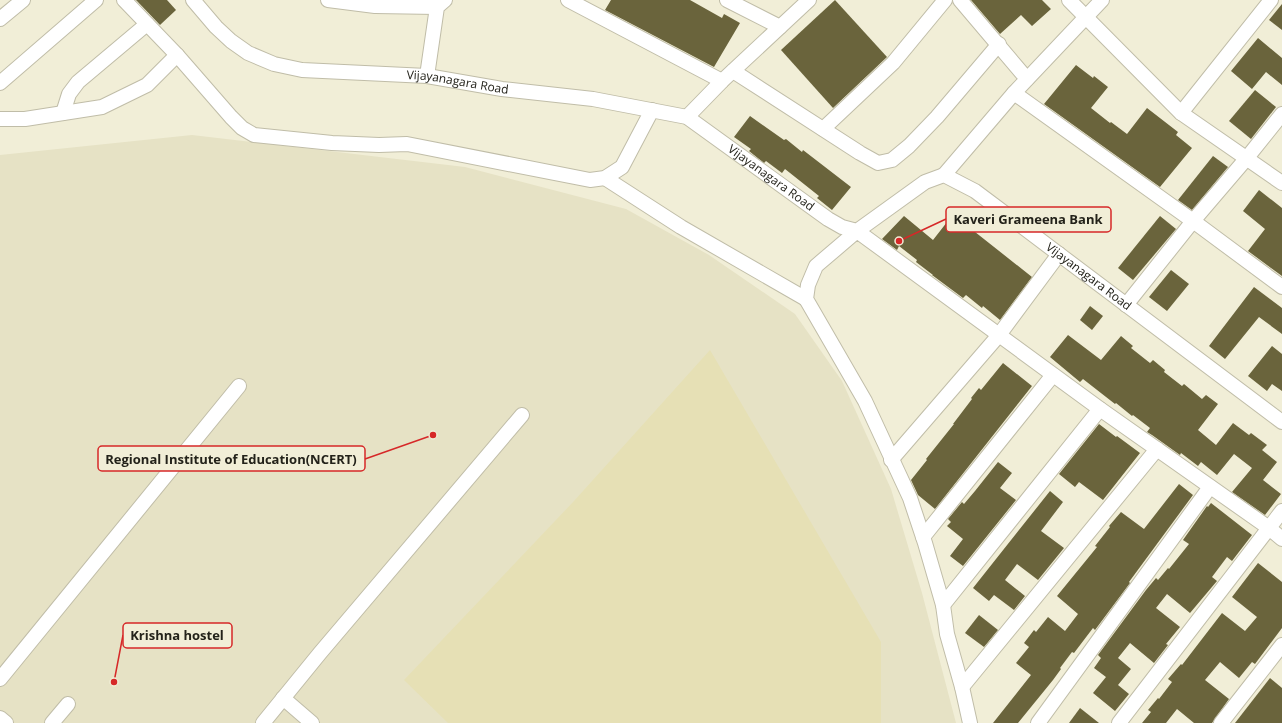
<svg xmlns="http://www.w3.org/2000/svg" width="1282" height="723" font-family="'Open Sans',sans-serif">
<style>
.built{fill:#e6e2c5}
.green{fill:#e6e0b5}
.building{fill:#6a643c}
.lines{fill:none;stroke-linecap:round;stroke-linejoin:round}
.minor-casing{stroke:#c0bda8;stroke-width:16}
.minor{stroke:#fff;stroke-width:14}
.labels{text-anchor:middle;stroke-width:4;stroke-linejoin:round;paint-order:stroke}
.street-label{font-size:12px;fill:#23221a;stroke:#f1eed7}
.leader{fill:none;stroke:#d62828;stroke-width:1.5}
.callout-dot{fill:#d62828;stroke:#f1eed7;stroke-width:1.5}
.callout{fill:#f1eed7;stroke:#d62828;stroke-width:1.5}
.callout-label{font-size:13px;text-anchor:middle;font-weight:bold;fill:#23221a}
</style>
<rect width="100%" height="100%" fill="#f1eed7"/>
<!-- built -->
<polygon class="built" points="192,135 465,167 626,209 709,255 795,314 842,381 891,489 922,593 956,723 0,723 0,155"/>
<!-- green -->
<polygon class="green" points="710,350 881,642 881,723 448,723 404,680 574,501"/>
<!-- building -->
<g class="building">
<polygon points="136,0 167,0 176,10 160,25"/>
<polygon points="611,0 690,0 722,18 724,14 740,23 714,67 605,10"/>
<polygon points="835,0 887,57 833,108 781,50"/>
<polygon points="971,0 1042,0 1051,9 1032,26 1021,15 1000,34"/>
<polygon points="1282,4 1282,30 1269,20"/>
<polygon points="1258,38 1282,58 1282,85 1266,72 1252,89 1231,71"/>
<polygon points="1076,65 1093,78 1094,76 1108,87 1091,108 1110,123 1111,122 1127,134 1147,108 1178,132 1176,135 1192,148 1160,187 1044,104"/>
<polygon points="1255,90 1276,107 1251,139 1229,121"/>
<polygon points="750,116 784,140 786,139 802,152 803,150 851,187 832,210 817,198 819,196 785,169 782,173 766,161 764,163 749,151 751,149 734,137"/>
<polygon points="1213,156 1228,167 1192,210 1178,200"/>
<polygon points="1259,190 1282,208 1282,276 1248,251 1265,229 1243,211"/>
<polygon points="904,216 933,240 951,217 968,230 970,228 1032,277 1000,320 983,306 982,308 966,295 963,298 932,275 933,275 916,262 917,260 899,246 897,250 882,239"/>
<polygon points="1160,216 1176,229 1133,280 1118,268"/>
<polygon points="1171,270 1189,284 1167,311 1149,297"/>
<polygon points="1254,287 1282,308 1282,334 1259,317 1225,359 1209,346"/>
<polygon points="1090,306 1103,316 1092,330 1080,320"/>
<polygon points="1068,335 1101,360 1121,336 1133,346 1131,348 1150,363 1153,360 1165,370 1164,372 1182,386 1184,384 1202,399 1206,395 1218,404 1198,430 1216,445 1233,423 1249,435 1251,433 1267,445 1262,450 1277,462 1263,480 1281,494 1265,515 1232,492 1252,468 1234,454 1217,475 1201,462 1198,466 1181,453 1180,455 1152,435 1147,432 1150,428 1133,415 1132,416 1116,403 1115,404 1083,379 1080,382 1050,357"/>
<polygon points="1272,346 1282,354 1282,391 1272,384 1267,391 1248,376"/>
<polygon points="1003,363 1032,386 935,509 918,495 911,480 927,460 926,459 954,424 953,424 972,399 971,398 979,388 981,390"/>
<polygon points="1099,424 1116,437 1117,436 1140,453 1103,500 1079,482 1075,487 1059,474"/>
<polygon points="998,462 1012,473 1000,488 1016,500 963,566 950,556 963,539 947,526 951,522 948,519 962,502 964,504 975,491"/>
<polygon points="1179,484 1193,495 1129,582 1130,583 1095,630 1093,628 1074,653 1072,652 1060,668 1061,669 1053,680 1018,723 993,723 1031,675 1016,663 1029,647 1024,643 1034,630 1036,632 1048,617 1065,631 1078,614 1057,596 1097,547 1095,546 1110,527 1109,526 1121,512 1144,529"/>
<polygon points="1050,491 1063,502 1041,531 1064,548 1038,580 1017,564 1005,580 1025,596 1014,610 994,595 989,601 973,588"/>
<polygon points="1211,503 1252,535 1232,561 1227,557 1212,577 1217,581 1190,613 1167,594 1156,608 1180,627 1166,644 1168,645 1154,663 1130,643 1118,658 1131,669 1118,685 1129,694 1115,711 1093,693 1106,677 1094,668 1101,658 1098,655 1146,590 1156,578 1158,580 1168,568 1169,569 1189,544 1183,540 1207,506 1208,507"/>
<polygon points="1258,563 1282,582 1282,628 1255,664 1252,662 1239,678 1220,662 1205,680 1229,699 1212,723 1194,723 1177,709 1166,723 1142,723 1151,712 1148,710 1158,698 1159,699 1172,682 1168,679 1181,664 1182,665 1222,613 1245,631 1257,617 1232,597"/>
<polygon points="979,615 998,630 984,647 965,633"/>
<polygon points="1270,678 1282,688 1282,723 1235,723"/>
<polygon points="1080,708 1099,723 1069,723"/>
</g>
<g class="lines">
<!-- minor casing -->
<g class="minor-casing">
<g id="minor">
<polyline points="124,0 177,55 231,117 242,128 254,135 332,143 379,145 407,144 590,180 605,178 622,167 652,110"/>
<path id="s1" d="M193 0 216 27 231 41 248 53 274 64 302 70 427 76 502 89 593 99 687 117 828 219 842 227 857 231 925 182 944 175 975 191 1282 422"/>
<polyline points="328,0 375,6 437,7"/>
<polyline points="568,0 722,81"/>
<polyline points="727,0 780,27"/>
<polyline points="960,0 1027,79"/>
<polyline points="1069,0 1181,113 1282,183"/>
<polyline points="0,19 23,0"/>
<polyline points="733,71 860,153 878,163 892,160 909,146 937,117 999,44"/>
<polyline points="427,76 437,7 445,0"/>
<polyline points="0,83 96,0"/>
<polyline points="1014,93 1193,221 1282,287"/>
<polyline points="63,113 69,94 78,82 147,24"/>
<polyline points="1181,113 1271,0"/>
<polyline points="687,117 722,81 809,0"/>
<polyline points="0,119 25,119 102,107 147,85 177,55"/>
<polyline points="823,129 893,63 945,0"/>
<polyline points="944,175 1014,93 1102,0"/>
<polyline points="605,178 681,227 806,299"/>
<polyline points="1126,305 1193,221 1246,159 1282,114"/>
<polyline points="891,460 999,335 1059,254"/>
<polyline points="923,537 1053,375"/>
<polyline points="943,605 1100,409"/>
<polyline points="0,679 239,386"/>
<polyline points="962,687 1157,449"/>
<polyline points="283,698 312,723"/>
<polyline points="0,718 6,723"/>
<polyline points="52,723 68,704"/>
<polyline points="263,723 320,653 522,415"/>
<polyline points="970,723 962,687 947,634 943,605 925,543 910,498 865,401 806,299 808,285 816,266 857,231 1100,409 1269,528 1282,539"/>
<polyline points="1038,723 1210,487"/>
<polyline points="1119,723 1282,511"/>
<polyline points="1221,723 1282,645"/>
</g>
</g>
<!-- minor -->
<use href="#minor" class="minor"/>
</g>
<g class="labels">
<!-- street labels -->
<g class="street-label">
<text dy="4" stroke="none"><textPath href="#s1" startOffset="290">Vijayanagara Road</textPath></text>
<text dy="4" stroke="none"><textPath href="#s1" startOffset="626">Vijayanagara Road</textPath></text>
<text dy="4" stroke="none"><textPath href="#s1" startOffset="1009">Vijayanagara Road</textPath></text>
</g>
</g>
<!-- callouts -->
<path class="leader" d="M899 241L946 219M433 435L365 459M114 682L123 635"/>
<g class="callout-dot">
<circle cx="899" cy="241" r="4"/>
<circle cx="433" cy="435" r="4"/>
<circle cx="114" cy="682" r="4"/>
</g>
<g class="callout">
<rect x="946" y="207" width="165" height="25" rx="4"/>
<rect x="98" y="446" width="267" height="25" rx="4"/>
<rect x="123" y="623" width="109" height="25" rx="4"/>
</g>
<g class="callout-label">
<text x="1028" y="224">Kaveri Grameena Bank</text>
<text x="231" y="464">Regional Institute of Education(NCERT)</text>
<text x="177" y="640">Krishna hostel</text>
</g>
</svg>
